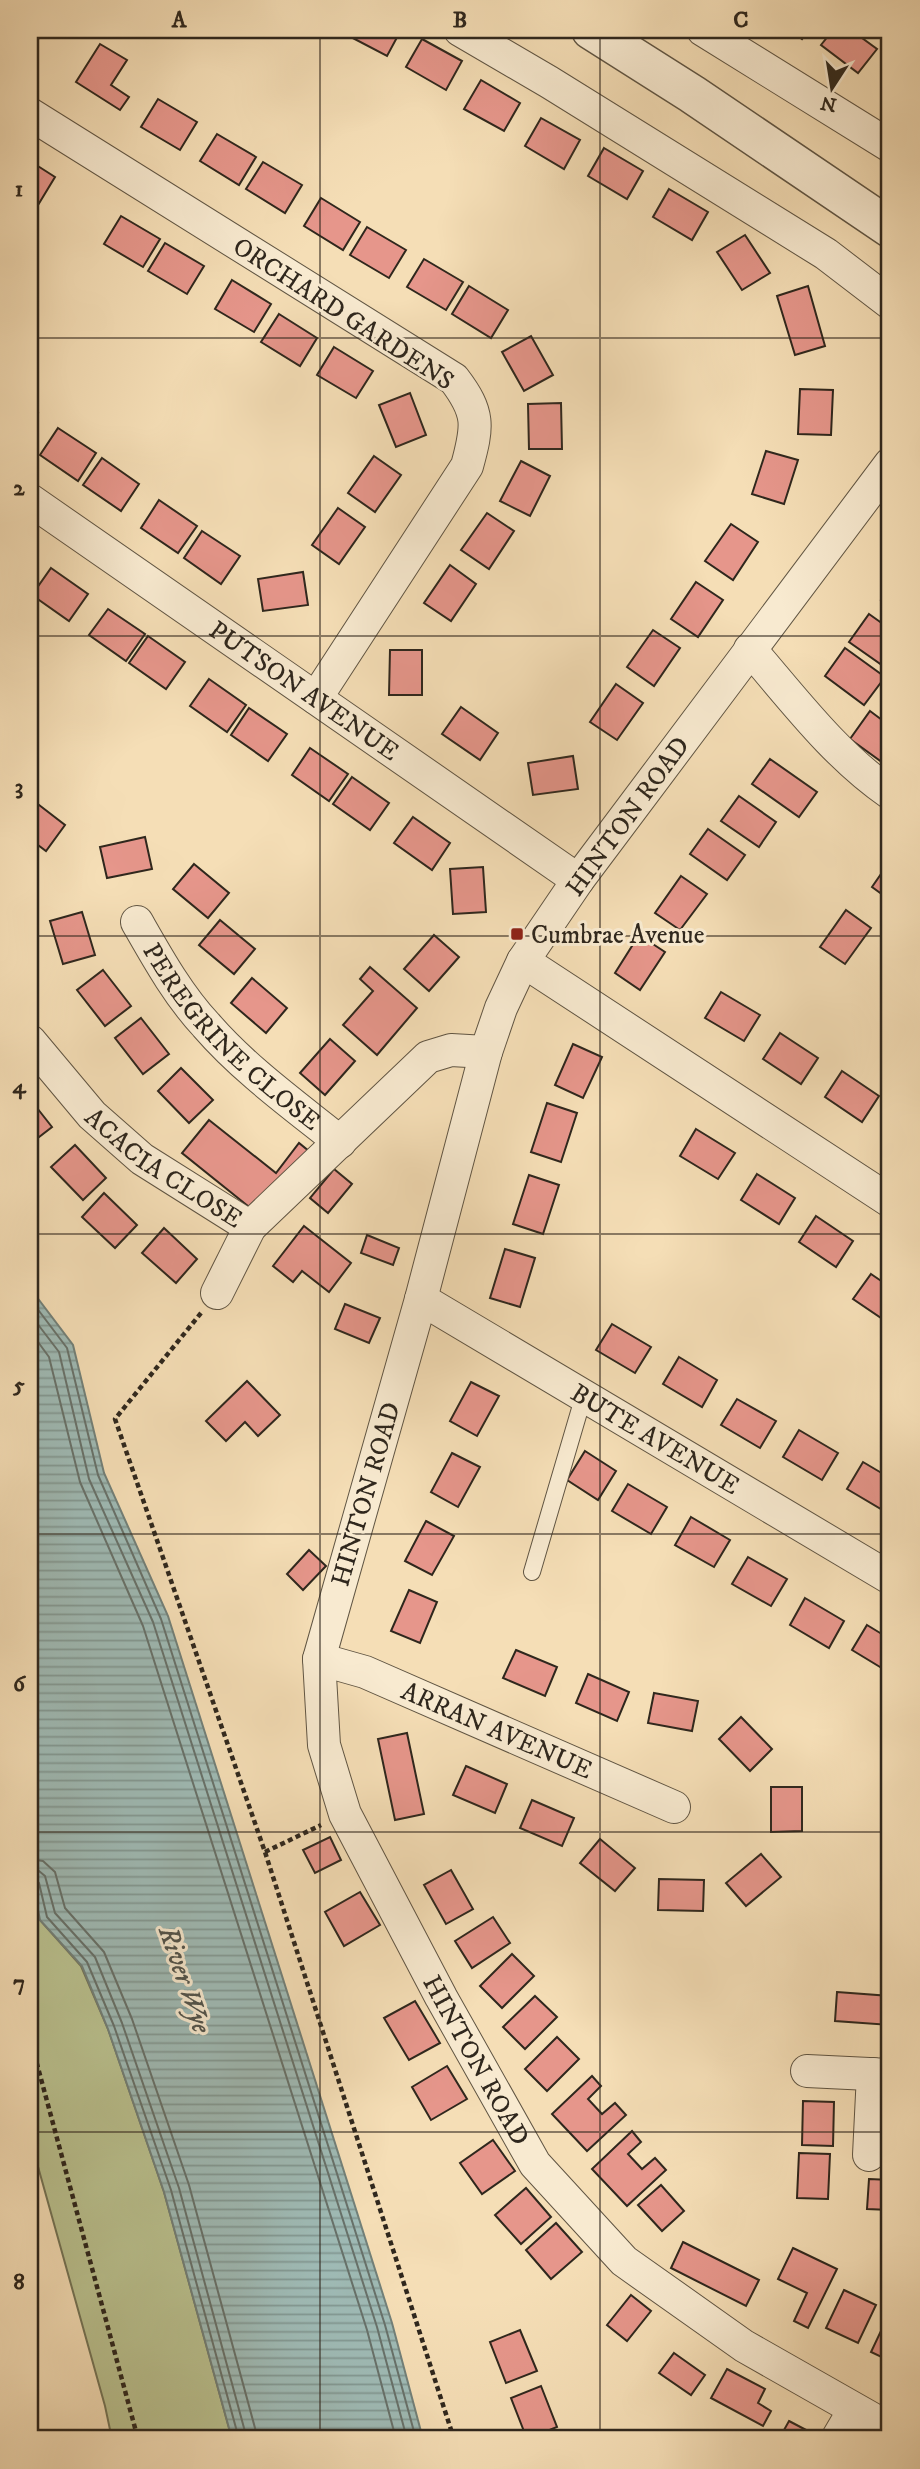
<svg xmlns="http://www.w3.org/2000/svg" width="920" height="2469" font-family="'IM FELL DW Pica',serif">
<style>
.green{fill:#bac290;stroke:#747456;stroke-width:2}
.water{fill:url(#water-rules);stroke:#728079;stroke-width:2}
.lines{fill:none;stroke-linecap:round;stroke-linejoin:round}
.shore{stroke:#67716a;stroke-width:2}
.building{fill:#e6968b;stroke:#2f271d;stroke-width:2}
.service-casing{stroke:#605543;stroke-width:18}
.minor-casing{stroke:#605543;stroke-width:34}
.tertiary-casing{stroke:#605543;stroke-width:41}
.path{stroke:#2f271d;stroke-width:4.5;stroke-dasharray:5 3.5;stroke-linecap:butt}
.service{stroke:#f8ead0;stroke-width:16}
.minor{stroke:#f8ead0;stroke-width:32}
.tertiary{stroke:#f8ead0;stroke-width:38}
.grid{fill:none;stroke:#2f271d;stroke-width:2;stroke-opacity:0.55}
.poi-dot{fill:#8f2418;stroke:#f8ead0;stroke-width:2.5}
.labels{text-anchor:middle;stroke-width:6;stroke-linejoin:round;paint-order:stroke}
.street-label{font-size:26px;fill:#2f271d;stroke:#f8ead0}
.poi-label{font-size:26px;fill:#2f271d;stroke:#f8ead0;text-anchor:start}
.water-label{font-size:28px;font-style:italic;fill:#51534b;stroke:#f8ead0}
.neatline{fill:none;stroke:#2f271d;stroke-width:2.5}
.grid-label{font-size:23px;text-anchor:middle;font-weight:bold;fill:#2f271d}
</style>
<defs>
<pattern id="water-rules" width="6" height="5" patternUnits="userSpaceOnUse" patternTransform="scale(1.75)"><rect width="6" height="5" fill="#9fbbb6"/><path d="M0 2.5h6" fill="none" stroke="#829893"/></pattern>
</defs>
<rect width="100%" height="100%" fill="#f5deb6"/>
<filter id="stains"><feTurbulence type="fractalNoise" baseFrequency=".00286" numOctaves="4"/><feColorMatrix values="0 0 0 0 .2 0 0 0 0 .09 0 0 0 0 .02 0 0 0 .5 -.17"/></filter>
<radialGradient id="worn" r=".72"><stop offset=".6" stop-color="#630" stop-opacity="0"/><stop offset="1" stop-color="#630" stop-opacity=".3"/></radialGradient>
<!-- green -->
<polygon class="green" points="30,1870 40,1920 81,1966 108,2029 164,2192 232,2439 112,2439 105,2406 30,2138"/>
<!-- water -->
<polygon class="water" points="30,1288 73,1345 104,1473 168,1616 392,2323 423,2439 232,2439 164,2192 108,2029 82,1966 40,1920 30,1870"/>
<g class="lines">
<!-- shore -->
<g class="shore">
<polyline points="30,1299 67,1348 98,1475 161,1619 385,2325 416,2439"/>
<polyline points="30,1314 59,1352 89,1479 153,1622 377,2327 407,2439"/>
<polyline points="30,1331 49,1357 80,1482 143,1626 367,2330 396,2439"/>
<polyline points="30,1859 43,1861 55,1872 65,1908 104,1952 132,2019 189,2185 258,2439"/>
<polyline points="30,1869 39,1871 45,1876 55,1913 95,1957 122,2023 179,2188 247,2439"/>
<polyline points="30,1878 35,1879 39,1883 47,1917 87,1962 114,2026 171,2190 239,2439"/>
</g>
</g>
<!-- building -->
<g class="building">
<polygon points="350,30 401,30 387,56 347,35"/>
<polygon points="790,30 809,30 802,39"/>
<polygon points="833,30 851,30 877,49 858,73 821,45"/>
<polygon points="422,39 462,61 446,90 406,67"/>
<polygon points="100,44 127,60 111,85 129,97 120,110 76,82"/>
<polygon points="481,80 520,103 504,131 464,109"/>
<polygon points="158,99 197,122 180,150 141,127"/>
<polygon points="541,118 580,140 564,169 525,146"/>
<polygon points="217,134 256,157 239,185 200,161"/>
<polygon points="604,148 643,171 627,199 588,176"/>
<polygon points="30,161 55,177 32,215 30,214"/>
<polygon points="263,162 302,185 285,213 246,189"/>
<polygon points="669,189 708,212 692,240 653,217"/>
<polygon points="321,198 360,222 343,250 304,226"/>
<polygon points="121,216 160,239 143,267 104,244"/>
<polygon points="367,227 406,250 389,278 350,255"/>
<polygon points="745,235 770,273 742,290 717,252"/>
<polygon points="165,243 204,266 187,294 148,271"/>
<polygon points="424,259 463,282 446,310 407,287"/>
<polygon points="232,280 271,304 254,332 215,309"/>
<polygon points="469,286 508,310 491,338 452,314"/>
<polygon points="808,286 825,346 795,355 777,296"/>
<polygon points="279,314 317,338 300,366 261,342"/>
<polygon points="531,336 553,375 524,391 502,352"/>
<polygon points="334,347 373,371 356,398 317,375"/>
<polygon points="800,389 833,390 831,435 798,434"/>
<polygon points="410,393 426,435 396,447 379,405"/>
<polygon points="561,403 562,449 529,449 528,404"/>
<polygon points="30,407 38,413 30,426"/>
<polygon points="58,428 96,453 78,481 40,455"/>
<polygon points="766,451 798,460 784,504 752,494"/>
<polygon points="374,456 401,475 375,512 348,493"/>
<polygon points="102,458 139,484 121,511 83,485"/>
<polygon points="521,461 550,476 530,516 500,501"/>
<polygon points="159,500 197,526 178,553 141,528"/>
<polygon points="338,508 365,527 339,564 312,545"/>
<polygon points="487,513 514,531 489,569 461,550"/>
<polygon points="731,524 758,542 733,580 705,561"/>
<polygon points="202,531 240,556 221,584 184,558"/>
<polygon points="450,565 476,584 451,621 424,603"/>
<polygon points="51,568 88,594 69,621 32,595"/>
<polygon points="303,572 308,605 263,611 258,579"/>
<polygon points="696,582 723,600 698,637 671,619"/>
<polygon points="890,586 890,606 881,600"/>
<polygon points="108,609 145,634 126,661 89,635"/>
<polygon points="869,614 890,629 889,670 849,642"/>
<polygon points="653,630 680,648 654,686 627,667"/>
<polygon points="148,636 185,662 166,689 129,663"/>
<polygon points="845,648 885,677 864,705 825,676"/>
<polygon points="390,650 422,650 422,695 389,695"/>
<polygon points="209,679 246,705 227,732 190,706"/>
<polygon points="616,684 643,703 617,740 590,722"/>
<polygon points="461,707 498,733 480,760 442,734"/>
<polygon points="249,708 287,734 268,761 231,735"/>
<polygon points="870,711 890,726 890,768 850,739"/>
<polygon points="310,748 348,774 329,801 292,775"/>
<polygon points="573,756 578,789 533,795 528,763"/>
<polygon points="770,759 817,792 799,817 752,784"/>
<polygon points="352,777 389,803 370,830 333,804"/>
<polygon points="739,796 776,822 759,847 721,821"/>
<polygon points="30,798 65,825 46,851 30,839"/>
<polygon points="413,817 450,843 432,870 394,843"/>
<polygon points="708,829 745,855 727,880 690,854"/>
<polygon points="145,837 152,869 107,878 100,847"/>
<polygon points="890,861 890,900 872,887"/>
<polygon points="194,864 229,893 208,918 173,889"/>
<polygon points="483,867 486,912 453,914 450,869"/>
<polygon points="681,876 707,894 680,930 655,913"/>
<polygon points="846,910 871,928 845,964 820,947"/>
<polygon points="82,912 95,955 63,964 50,921"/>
<polygon points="220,920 255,949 234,974 199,945"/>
<polygon points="434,935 459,957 429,991 404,969"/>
<polygon points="639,935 665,952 640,990 615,973"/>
<polygon points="370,967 417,1008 377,1055 343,1025 373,991 360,979"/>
<polygon points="103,970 131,1006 105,1026 77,990"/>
<polygon points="252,978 287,1008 266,1033 231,1003"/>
<polygon points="721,992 760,1015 744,1041 705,1018"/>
<polygon points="141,1018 169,1054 143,1074 115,1038"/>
<polygon points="780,1033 818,1058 801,1084 763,1059"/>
<polygon points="330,1039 355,1061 325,1095 300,1073"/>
<polygon points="573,1044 602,1057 583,1098 555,1085"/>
<polygon points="181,1068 213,1100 189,1123 158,1091"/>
<polygon points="842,1071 879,1096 862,1122 825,1097"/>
<polygon points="30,1099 52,1127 30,1144"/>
<polygon points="547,1103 577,1113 561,1162 531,1152"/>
<polygon points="209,1120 276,1173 299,1143 310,1152 259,1215 182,1153"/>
<polygon points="696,1129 735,1153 718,1179 680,1156"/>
<polygon points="75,1145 106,1178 83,1200 51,1167"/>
<polygon points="334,1169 352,1184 328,1213 310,1198"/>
<polygon points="757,1174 795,1198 779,1224 741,1200"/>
<polygon points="529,1175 559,1185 543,1234 513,1224"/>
<polygon points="104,1193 137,1225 115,1248 82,1217"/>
<polygon points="816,1216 853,1241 836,1267 799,1242"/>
<polygon points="304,1226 351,1263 329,1292 302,1271 293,1282 273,1266"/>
<polygon points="164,1228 197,1259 176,1283 142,1253"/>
<polygon points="367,1235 399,1248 393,1265 361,1253"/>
<polygon points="505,1249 535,1258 520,1307 490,1298"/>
<polygon points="871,1274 890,1287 890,1324 853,1299"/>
<polygon points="345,1304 380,1318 369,1343 335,1329"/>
<polygon points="612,1324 651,1347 635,1373 596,1350"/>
<polygon points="679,1357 717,1380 702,1407 663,1384"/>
<polygon points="247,1381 280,1415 258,1436 245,1422 226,1441 206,1421"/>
<polygon points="471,1382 499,1396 477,1436 450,1421"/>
<polygon points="737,1399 776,1421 760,1448 721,1425"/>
<polygon points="799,1430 838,1453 822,1480 783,1457"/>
<polygon points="585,1451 616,1471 598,1500 567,1480"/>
<polygon points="452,1453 480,1467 458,1507 431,1492"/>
<polygon points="863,1462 890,1478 890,1504 886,1512 847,1489"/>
<polygon points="628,1484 667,1507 651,1534 612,1511"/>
<polygon points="691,1517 730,1540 714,1567 675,1545"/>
<polygon points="426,1521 454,1536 432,1575 405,1561"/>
<polygon points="309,1550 326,1566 303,1590 287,1574"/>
<polygon points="748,1557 787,1579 771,1606 732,1584"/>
<polygon points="409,1590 437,1602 420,1643 391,1631"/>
<polygon points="805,1598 844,1621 829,1648 790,1625"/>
<polygon points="867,1625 890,1639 890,1673 852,1650"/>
<polygon points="516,1650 557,1667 545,1696 503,1678"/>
<polygon points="588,1674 629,1692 617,1721 576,1703"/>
<polygon points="654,1693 698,1701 692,1731 648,1723"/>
<polygon points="741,1717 772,1749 750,1771 719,1739"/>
<polygon points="407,1733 424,1814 395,1820 378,1739"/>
<polygon points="466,1766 507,1784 495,1813 453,1795"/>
<polygon points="771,1787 802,1787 802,1831 771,1832"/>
<polygon points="532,1800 574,1818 562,1846 520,1828"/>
<polygon points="330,1837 341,1860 315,1873 303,1850"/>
<polygon points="600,1839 635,1868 615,1891 580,1863"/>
<polygon points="761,1854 781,1877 746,1906 726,1883"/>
<polygon points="451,1870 473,1909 446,1924 424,1885"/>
<polygon points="659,1879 704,1880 703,1911 658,1910"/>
<polygon points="360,1892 380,1925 344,1946 325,1912"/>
<polygon points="493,1917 510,1943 472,1968 455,1941"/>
<polygon points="512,1954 534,1976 502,2008 480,1986"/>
<polygon points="837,1992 890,1996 890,2025 835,2021"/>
<polygon points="535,1996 557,2017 525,2049 503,2027"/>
<polygon points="415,2001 440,2043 409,2060 384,2018"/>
<polygon points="557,2037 579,2059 547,2091 525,2069"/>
<polygon points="447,2066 467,2099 431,2120 412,2087"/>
<polygon points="592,2076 601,2086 588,2099 602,2114 615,2103 626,2115 587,2151 552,2114"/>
<polygon points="803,2101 834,2102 833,2146 802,2145"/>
<polygon points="632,2131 641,2142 628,2154 642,2169 655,2158 666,2170 627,2206 592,2169"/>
<polygon points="493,2140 515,2171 482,2194 460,2163"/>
<polygon points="799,2153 830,2154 828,2199 797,2198"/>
<polygon points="869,2179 890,2180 890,2210 867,2209"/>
<polygon points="661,2185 684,2211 662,2231 638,2205"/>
<polygon points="526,2188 551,2217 521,2244 495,2215"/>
<polygon points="556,2223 582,2252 551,2279 526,2250"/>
<polygon points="683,2242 759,2280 746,2306 671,2268"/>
<polygon points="793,2248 837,2269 808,2328 794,2321 807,2293 778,2279"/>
<polygon points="844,2290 876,2305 858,2343 826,2328"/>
<polygon points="631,2295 651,2311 627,2341 607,2325"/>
<polygon points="889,2314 890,2314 890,2361 871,2352"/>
<polygon points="520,2330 537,2371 506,2383 490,2342"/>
<polygon points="674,2353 705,2375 691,2395 659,2373"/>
<polygon points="727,2369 765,2389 758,2403 771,2411 763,2426 711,2398"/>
<polygon points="541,2386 557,2427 527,2439 511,2398"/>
<polygon points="789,2421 810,2432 806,2439 779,2439"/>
</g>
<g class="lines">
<!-- service casing -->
<g class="service-casing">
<polyline id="service" points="532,1572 584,1395"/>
</g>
<!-- minor casing -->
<g class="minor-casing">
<g id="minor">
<polyline points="460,30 549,82 826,254 890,303"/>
<polyline points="703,30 890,146"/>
<path d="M30 114 454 379C480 413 478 426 467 466L316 698"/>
<path id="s1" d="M890 464 578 880 523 961 501 1008 486 1052 421 1299 319 1659 324 1745 345 1814 441 1997 535 2164 624 2261 744 2346 890 2429"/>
<path id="s2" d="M30 500 578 880"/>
<path d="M750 649C794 700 835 755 890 793"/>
<path id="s3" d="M137 922C157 957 178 995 206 1025 245 1070 294 1105 340 1142"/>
<polyline points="523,961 890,1201"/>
<path id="s4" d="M30 1041 92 1115 142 1159 250 1227"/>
<polyline points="217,1293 250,1227 428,1057 451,1050 486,1052"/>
<path id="s5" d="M421 1299 890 1578"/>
<path id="s6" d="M319 1659 365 1672 674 1807"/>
<polyline points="807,2071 890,2075"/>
<polyline points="869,2155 873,2074"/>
<polyline points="837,2439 854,2410"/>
</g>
</g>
<!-- tertiary casing -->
<g class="tertiary-casing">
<polyline id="tertiary" points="591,30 692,94 890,228"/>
</g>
<!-- path -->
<g class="path">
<polyline points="30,54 41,30"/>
<polyline points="201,1313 115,1419 265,1852 454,2439"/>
<polyline points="265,1852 321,1825"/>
<polyline points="30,2038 138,2439"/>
</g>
<!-- service -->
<use href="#service" class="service"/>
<!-- minor -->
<use href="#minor" class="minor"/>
<!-- tertiary -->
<use href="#tertiary" class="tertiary"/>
</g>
<!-- grid -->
<path class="grid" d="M320 30V2439M600 30V2439M30 338H890M30 636H890M30 936H890M30 1234H890M30 1534H890M30 1832H890M30 2132H890"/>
<!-- markers -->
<rect class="poi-dot" x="510" y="927" width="14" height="14" rx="3.5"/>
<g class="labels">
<!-- street labels -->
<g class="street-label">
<text transform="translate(344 313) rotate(33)" y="9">ORCHARD GARDENS</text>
<text dy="9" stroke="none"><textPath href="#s2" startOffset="334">PUTSON AVENUE</textPath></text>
<text transform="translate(627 816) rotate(-54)" y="9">HINTON ROAD</text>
<text dy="9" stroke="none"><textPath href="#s3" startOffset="150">PEREGRINE CLOSE</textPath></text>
<text dy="9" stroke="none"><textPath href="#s4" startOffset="186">ACACIA CLOSE</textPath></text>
<text dy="9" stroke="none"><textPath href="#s5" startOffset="273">BUTE AVENUE</textPath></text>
<text transform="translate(365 1494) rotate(-74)" y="9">HINTON ROAD</text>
<text dy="9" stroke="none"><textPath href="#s6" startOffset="192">ARRAN AVENUE</textPath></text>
<text dy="9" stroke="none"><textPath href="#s1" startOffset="1783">HINTON ROAD</textPath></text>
</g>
<!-- poi labels -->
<g class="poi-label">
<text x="531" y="943">Cumbrae Avenue</text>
</g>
<!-- water labels -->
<g class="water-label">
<text transform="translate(186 1979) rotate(71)" y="10">River Wye</text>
</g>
</g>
<!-- margin -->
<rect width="920" height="2469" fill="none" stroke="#f5deb6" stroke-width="77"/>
<!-- north arrow -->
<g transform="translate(832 88) rotate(192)" stroke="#f8ead0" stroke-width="5" paint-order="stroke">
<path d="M0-5L12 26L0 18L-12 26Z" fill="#2f271d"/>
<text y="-10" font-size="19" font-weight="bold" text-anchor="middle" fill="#2f271d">N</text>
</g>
<rect x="38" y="38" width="843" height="2392" class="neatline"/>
<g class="grid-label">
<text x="179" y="27">A</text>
<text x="460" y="27">B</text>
<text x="741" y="27">C</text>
<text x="19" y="196">1</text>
<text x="19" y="495">2</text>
<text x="19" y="794">3</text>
<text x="19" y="1093">4</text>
<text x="19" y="1392">5</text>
<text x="19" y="1691">6</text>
<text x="19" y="1990">7</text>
<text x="19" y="2289">8</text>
</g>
<rect width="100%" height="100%" filter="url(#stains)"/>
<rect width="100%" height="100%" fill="url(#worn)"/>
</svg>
